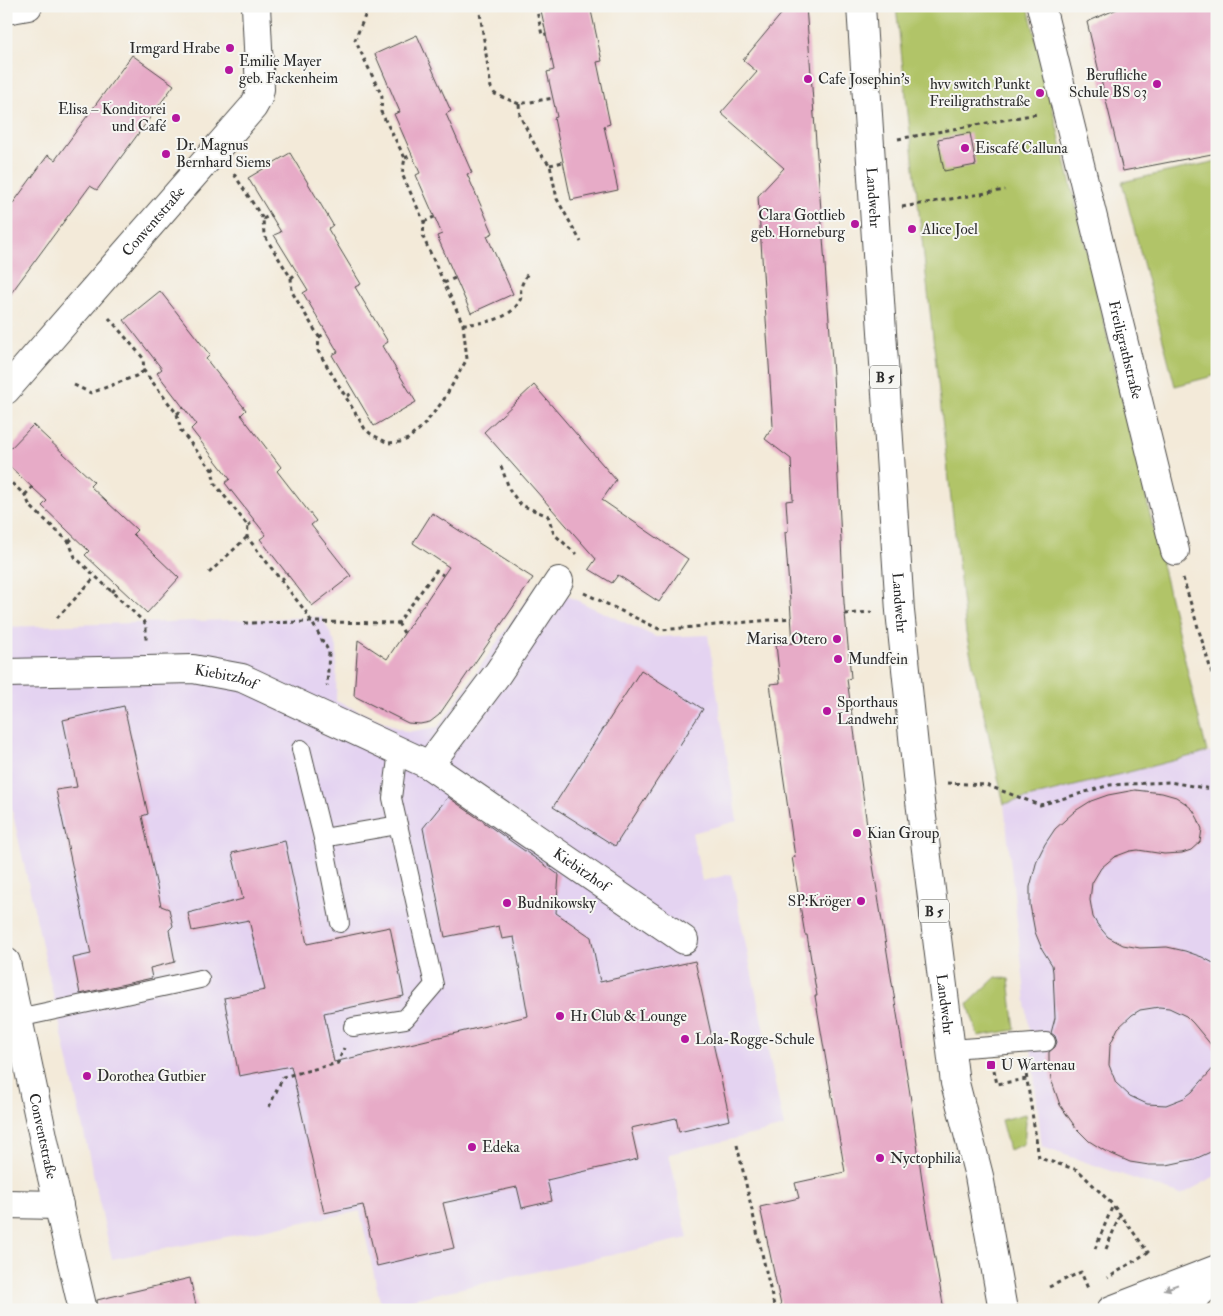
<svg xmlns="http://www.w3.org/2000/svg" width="1223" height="1316" font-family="'IM FELL Double Pica',serif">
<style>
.built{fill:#e4d3f1}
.green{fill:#b1c468;stroke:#6e784a}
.building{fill:#e7abc7}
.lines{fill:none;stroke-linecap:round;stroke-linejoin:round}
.lane-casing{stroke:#494845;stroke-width:20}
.street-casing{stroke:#494845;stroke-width:30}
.secondary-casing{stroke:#494845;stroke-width:30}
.primary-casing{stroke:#494845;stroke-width:30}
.path{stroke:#494845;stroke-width:3;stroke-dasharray:4 4;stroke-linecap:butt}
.lane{stroke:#fff;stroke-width:18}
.street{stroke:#fff;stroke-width:28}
.secondary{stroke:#fff;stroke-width:28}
.primary{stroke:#fff;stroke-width:28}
.oneway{fill:#a0a0a0}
.poi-dot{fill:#b5179e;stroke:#f6f6f2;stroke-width:2}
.labels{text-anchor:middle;stroke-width:4;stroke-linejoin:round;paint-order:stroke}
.shield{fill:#f6f6f2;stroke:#686867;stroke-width:1}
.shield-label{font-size:14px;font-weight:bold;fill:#2b2b2b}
.poi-label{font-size:15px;fill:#2b2b2b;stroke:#f6f6f2;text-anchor:start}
.street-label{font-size:15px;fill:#2b2b2b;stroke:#f6f6f2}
</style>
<rect width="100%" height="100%" fill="#f6f6f2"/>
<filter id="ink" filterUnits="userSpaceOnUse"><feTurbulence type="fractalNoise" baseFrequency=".02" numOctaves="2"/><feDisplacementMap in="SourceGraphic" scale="10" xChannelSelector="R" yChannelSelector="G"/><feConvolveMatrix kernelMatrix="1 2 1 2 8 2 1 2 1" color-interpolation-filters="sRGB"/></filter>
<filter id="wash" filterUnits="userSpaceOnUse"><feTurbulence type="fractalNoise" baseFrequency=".0096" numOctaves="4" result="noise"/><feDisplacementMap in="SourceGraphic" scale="20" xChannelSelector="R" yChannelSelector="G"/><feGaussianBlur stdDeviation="1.12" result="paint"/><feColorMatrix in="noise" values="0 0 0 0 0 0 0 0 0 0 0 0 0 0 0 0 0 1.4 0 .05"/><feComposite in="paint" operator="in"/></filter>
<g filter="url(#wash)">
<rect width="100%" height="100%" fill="#f3ead9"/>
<!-- built -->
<g class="built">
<polygon points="541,579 572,598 656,637 708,635 737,821 692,833 702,881 731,874 784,1127 669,1154 688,1238 381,1306 360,1211 112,1259 6,783 6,627 322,617 337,647 336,701 407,732 438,727"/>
<polygon points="1217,750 1217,1175 1181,1195 1042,1147 1004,804"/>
</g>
<!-- green -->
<g class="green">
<polygon points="896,6 1028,6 1207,752 1004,804 966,633"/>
<polygon points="1217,161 1217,375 1175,386 1122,182"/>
<polygon points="996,977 1009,979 1015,1030 978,1036 968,1004"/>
<polygon points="1025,1114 1026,1122 1024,1144 1009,1150 1001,1120"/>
</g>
<g id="blocks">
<!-- building -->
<g class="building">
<polygon points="540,6 590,6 602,61 597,62 610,124 604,126 618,190 571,200 554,118 557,117 547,72 554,70"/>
<polygon points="788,6 806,6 833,374 844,603 851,678 847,679 870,847 910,1094 925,1201 944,1310 782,1310 760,1207 799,1198 795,1183 845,1172 815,996 817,996 807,935 805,935 792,857 795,857 770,684 780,683 776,644 793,643 785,532 788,531 786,501 793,500 791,459 765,439 773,426 758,196 784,168 721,113 757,72 743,60"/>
<polygon points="1124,6 1217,6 1217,153 1123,171 1087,22"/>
<polygon points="417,35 451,111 446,114 472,173 467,174 493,233 487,236 513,294 471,313 437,236 442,234 416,175 420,173 394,114 400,112 375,54"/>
<polygon points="132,55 174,85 97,190 90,186 6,300 6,213 48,155 55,160"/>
<polygon points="970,133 976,165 944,171 938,139"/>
<polygon points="290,153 333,225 328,229 361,284 355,287 388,342 382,346 416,402 374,426 332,355 338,352 303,293 308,290 274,235 281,232 248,178"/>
<polygon points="160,291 210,355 206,359 246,410 241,415 281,467 277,471 316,521 311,525 351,576 312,606 260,539 266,535 225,483 230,479 191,429 196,424 157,373 162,369 124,320"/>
<polygon points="534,385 616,480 602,500 688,559 659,602 618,575 612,583 589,569 596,559 484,432"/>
<polygon points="33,425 94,482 90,486 137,530 133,534 179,578 147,613 85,555 89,551 42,506 47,501 6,463 6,453"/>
<polygon points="432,513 533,578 439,715 430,722 420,724 408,723 354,696 358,640 387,659 449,567 413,543"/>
<polygon points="641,670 703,709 615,846 553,807"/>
<polygon points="124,706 148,814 142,816 161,906 169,909 173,926 169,930 175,962 150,968 152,978 80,994 73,958 91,954 56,790 77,787 63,720"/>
<polygon points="1135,790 1162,793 1176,797 1185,803 1193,810 1198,819 1202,829 1200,842 1191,850 1182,853 1164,854 1138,850 1130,851 1114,857 1101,868 1092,883 1090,900 1093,917 1097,924 1108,937 1123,945 1140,948 1167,947 1185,951 1202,957 1217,965 1217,1052 1193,1023 1186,1016 1169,1008 1159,1007 1140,1010 1132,1015 1118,1028 1110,1045 1109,1065 1116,1083 1130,1096 1147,1104 1166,1105 1184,1098 1192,1092 1217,1064 1217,1149 1195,1159 1167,1165 1149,1165 1130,1162 1105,1151 1089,1141 1076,1128 1060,1105 1051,1079 1049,1061 1049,1052 1055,1047 1057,1042 1055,1036 1051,1033 1055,1018 1053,972 1052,965 1042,949 1035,932 1030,905 1030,887 1037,860 1045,844 1055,829 1075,811 1091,801 1108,795"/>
<polygon points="448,797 559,875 556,913 591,937 600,982 695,961 730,1120 679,1132 676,1118 631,1128 638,1159 547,1180 552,1201 522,1208 517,1187 443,1203 454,1248 377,1266 363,1205 324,1213 291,1066 239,1076 224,998 265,990 249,920 192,931 188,913 243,899 232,853 285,841 307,944 390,927 404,996 324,1013 334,1062 528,1016 514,937 502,939 499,926 445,937 423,828"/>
<polygon points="190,1278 197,1310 98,1310 97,1300"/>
</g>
</g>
</g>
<g filter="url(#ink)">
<use href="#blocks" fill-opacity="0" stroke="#494845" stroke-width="1"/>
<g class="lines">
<!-- lane casing -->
<g class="lane-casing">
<g id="lane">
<polyline points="301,749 323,838 398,825"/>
<polyline points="323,838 340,923"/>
<polyline points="18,1018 200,979"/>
<polyline points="353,1027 405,1019 434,985 392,798 398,751"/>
<polyline points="951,1049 1046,1042"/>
</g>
</g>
<!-- street casing -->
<g class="street-casing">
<g id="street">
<path id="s1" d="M1041 6 1175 551"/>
<path id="s2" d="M6 390 253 107 258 98 260 89 256 6"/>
<path id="s3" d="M6 673 193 669 242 678 429 765 684 940"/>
<polyline points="429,765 498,673 559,581"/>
<path id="s4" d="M6 962 50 1169 83 1310"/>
<polyline points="6,1204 59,1205"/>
</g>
</g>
<!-- secondary casing -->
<g class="secondary-casing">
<polyline id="secondary" points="6,10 28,6"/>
</g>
<!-- primary casing -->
<g class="primary-casing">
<g id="primary">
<path id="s5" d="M861 6 900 611 918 785 955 1083 979 1176 1003 1310"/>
<polyline points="1111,1310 1217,1269"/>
<polyline points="1181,1310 1217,1277"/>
</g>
</g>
<!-- path -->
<g class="path">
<polyline points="479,6 491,88 495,94 519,104 553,98"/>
<polyline points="536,6 542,35 546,34"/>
<polyline points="519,104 520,116 539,153 550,165 557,199 581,242"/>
<polyline points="898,139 1037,114"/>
<polyline points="405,158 412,155"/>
<polyline points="550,165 563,162"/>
<polyline points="234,174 263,219 264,235 291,278 292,292 319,337 318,351 365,429 371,434 388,443 400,442 408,439 423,426 443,401 467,359 463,324 423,237 424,222 402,174 405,158 381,112 382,96 355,40 369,6"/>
<polyline points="902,207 1005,190"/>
<polyline points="263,219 271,215"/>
<polyline points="424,222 434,217"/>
<polyline points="291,278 297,273"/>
<polyline points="444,283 455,278"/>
<polyline points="109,318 143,358 144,371 177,414 181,431 212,470 215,484 248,526 247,537 306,612 329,652 327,686"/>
<path d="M463 324C482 324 511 320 520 300 522 296 520 292 521 288 522 283 525 278 528 273"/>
<polyline points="319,337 326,333"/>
<polyline points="74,385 91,393 136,376 144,371"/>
<polyline points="347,396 354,392"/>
<polyline points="177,414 184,408"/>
<polyline points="501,466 510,491 521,505 548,516 554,534 576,554"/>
<polyline points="212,470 218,465"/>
<polyline points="6,478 25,495 30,506 69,542 75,557 146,624 146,641"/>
<polyline points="25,495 32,487"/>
<polyline points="248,526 254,520"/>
<polyline points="69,542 74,537"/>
<polyline points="209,573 247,537"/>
<polyline points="1183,578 1217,690"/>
<polyline points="281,580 288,574"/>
<polyline points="112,592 118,586"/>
<polyline points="584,593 661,630 792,618"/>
<polyline points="845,614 872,612"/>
<polyline points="57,618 95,577"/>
<polyline points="244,623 312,622 398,623 436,571 443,575"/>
<polyline points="398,623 404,633"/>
<polyline points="947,783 986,785 1040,805 1110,785 1169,782 1217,790"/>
<polyline points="1025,1067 1039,1158 1078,1170 1113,1205 1148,1252 1108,1278"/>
<polyline points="994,1070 997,1084 1027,1079"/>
<polyline points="269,1107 283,1077 338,1063 344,1048"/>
<polyline points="737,1145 775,1310"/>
<polyline points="1095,1249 1113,1205"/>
<polyline points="1106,1249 1120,1215"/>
<polyline points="1049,1287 1081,1272 1089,1291"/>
</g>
<!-- lane -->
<use href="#lane" class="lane"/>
<!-- street -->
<use href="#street" class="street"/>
<!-- secondary -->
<use href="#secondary" class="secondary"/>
<!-- primary -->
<use href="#primary" class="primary"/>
</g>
<!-- one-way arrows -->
<defs><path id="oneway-solid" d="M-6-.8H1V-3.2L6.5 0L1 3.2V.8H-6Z" transform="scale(1.25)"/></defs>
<use class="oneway" href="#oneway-solid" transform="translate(1171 1287) rotate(159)"/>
</g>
<!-- markers -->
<g class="poi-dot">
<circle cx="230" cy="48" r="5"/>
<circle cx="229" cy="70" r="5"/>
<circle cx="808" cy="79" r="5"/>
<circle cx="1157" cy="84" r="5"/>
<circle cx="1040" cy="93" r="5"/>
<circle cx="176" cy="118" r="5"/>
<circle cx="965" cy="148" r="5"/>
<circle cx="166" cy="154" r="5"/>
<circle cx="855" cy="224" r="5"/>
<circle cx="912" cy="229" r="5"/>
<circle cx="837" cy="639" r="5"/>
<circle cx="838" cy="659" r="5"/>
<circle cx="827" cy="711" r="5"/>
<circle cx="857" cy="833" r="5"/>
<circle cx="861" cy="901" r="5"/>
<circle cx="507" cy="903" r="5"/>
<circle cx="560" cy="1016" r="5"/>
<circle cx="685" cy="1039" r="5"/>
<rect x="986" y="1060" width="10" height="10" rx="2.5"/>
<circle cx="87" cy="1076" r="5"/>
<circle cx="472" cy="1147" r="5"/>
<circle cx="880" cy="1158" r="5"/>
</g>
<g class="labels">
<!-- shield labels -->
<g class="shield">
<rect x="870" y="365.5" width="30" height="23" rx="4"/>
<rect x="919" y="899.5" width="30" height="23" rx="4"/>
</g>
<g class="shield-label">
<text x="885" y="382">B 5</text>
<text x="934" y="916">B 5</text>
</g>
<!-- poi labels -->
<g class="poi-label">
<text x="220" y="53" text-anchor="end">Irmgard Hrabe</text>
<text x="239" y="66">Emilie Mayer<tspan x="239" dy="17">geb. Fackenheim</tspan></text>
<text x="1147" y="80" text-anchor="end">Berufliche<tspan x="1147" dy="17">Schule BS 03</tspan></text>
<text x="818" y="84">Cafe Josephin's</text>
<text x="1030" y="89" text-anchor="end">hvv switch Punkt<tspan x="1030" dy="17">Freiligrathstraße</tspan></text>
<text x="166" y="114" text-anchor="end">Elisa – Konditorei<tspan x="166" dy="17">und Café</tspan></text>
<text x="176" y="150">Dr. Magnus<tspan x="176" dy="17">Bernhard Siems</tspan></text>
<text x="975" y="153">Eiscafé Calluna</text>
<text x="845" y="220" text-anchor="end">Clara Gottlieb<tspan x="845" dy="17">geb. Horneburg</tspan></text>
<text x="922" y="234">Alice Joel</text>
<text x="827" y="644" text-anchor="end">Marisa Otero</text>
<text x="848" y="664">Mundfein</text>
<text x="837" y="707">Sporthaus<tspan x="837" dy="17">Landwehr</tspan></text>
<text x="867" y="838">Kian Group</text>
<text x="851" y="906" text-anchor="end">SP:Kröger</text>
<text x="517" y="908">Budnikowsky</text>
<text x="570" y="1021">H1 Club &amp; Lounge</text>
<text x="695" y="1044">Lola-Rogge-Schule</text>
<text x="1001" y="1070">U Wartenau</text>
<text x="97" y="1081">Dorothea Gutbier</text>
<text x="482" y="1152">Edeka</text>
<text x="890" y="1163">Nyctophilia</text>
</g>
<!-- street labels -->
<g class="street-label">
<text dy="5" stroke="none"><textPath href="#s5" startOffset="192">Landwehr</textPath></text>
<text dy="5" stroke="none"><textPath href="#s2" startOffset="224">Conventstraße</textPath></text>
<text dy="5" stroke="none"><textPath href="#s1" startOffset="354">Freiligrathstraße</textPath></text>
<text dy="5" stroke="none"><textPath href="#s5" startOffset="598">Landwehr</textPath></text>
<text dy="5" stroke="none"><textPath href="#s3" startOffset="221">Kiebitzhof</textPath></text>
<text dy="5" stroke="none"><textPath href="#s3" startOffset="628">Kiebitzhof</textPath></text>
<text dy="5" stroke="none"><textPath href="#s5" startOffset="1002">Landwehr</textPath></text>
<text dy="5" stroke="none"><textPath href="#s4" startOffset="178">Conventstraße</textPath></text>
</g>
</g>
<!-- margin -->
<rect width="1223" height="1316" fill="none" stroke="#f6f6f2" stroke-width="25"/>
</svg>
